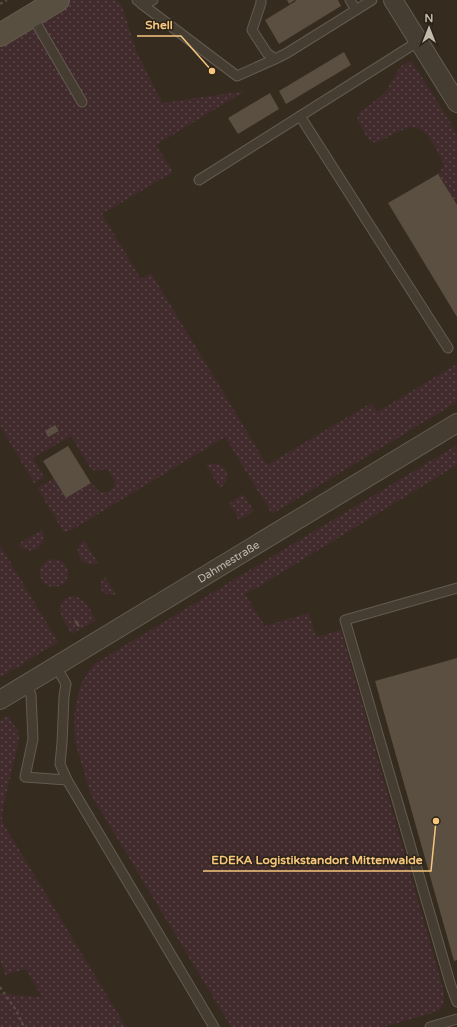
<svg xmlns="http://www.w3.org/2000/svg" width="457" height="1027" font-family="'Varela Round',sans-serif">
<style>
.grass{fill:url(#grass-dots)}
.building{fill:#5a4f40}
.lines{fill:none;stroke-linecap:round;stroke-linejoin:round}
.service-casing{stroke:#645b50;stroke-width:11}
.minor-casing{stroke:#645b50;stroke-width:20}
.secondary-casing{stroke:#645b50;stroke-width:24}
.path{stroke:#5a4844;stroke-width:2.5;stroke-dasharray:3 3;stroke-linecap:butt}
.service{stroke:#453d32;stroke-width:9}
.minor{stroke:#453d32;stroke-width:18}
.secondary{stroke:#584f40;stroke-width:22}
.labels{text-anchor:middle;stroke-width:3;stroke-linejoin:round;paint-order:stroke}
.street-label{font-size:11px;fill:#c3baac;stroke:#2a2218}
.leader{fill:none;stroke:#f6c67d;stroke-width:1.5}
.callout-dot{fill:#f6c67d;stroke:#2a2218;stroke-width:1.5}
.callout-label{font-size:12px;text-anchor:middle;font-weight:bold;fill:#f6c67d;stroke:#2a2218;stroke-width:3;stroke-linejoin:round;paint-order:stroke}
</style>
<defs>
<pattern id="grass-dots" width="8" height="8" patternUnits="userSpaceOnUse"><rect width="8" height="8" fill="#412b2d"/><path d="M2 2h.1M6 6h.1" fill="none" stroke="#5b4849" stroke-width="1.8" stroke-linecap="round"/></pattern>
</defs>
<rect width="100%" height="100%" fill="#352b1f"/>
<!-- grass -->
<g class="grass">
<polygon points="72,0 115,0 120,3 125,15 136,51 162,103 245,91 156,145 173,172 102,214 141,279 151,273 267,465 371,403 377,412 457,364 457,402 272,514 225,437 70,531 64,532 37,488 54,478 66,498 91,483 100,492 108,492 115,486 115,482 107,469 96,471 91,469 71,436 33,458 44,477 34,483 0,426 0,45"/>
<path d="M411 60 457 133V205L438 174 444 165C438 152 428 126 410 127 405 128 382 140 376 143L369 140 357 120 360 112 380 97 387 90 400 67Z"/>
<path d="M457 445V465L258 587 245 594 265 626 309 613 316 637 341 630 444 992C445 1001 444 1007 436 1012L383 1027H231L90 793 75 741 74 715 80 686 85 677 94 664Z"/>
<path d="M215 463C228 467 232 479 220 488L206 465Z"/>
<polygon points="243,494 254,511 239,520 229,503"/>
<path d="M42 530C49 547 30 558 18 544Z"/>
<path d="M84 540 98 563C82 570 70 551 84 540Z"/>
<polygon points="0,545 58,642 0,678"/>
<circle cx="54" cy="573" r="14"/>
<path d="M105 577 116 594C103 598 95 586 105 577Z"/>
<path d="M71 596C85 596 90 610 96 620L72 634C65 622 50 604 71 596Z"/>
<polygon points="8,716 18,731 19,739 3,808 2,820 4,825 126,1027 0,1027 0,994 42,997 26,969 5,975 0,960 0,721"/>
</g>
<!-- building -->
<g class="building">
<polygon points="287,0 295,0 289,4"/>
<polygon points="295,0 338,0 341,6 279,44 265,20 296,1"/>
<polygon points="344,52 351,65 286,104 279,91"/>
<polygon points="270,93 279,109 238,134 228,118"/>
<polygon points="438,174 457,205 457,317 388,203"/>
<polygon points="55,425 59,431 48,437 45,431"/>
<polygon points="68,446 91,483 66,498 43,461"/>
<polygon points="76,620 80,626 78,627 74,621"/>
<polygon points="457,658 457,960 454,961 375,681"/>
</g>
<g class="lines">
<!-- service casing -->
<g class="service-casing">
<g id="service">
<polyline points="137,0 143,5 153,0"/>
<polyline points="261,0 261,3 252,30 267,53 275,59 287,53 372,0"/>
<polyline points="350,0 356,10"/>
<polyline points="143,5 237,76 275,59"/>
<polyline points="32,16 82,102"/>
<polyline points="300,116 448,348"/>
<polyline points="199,180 419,41"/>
<polyline points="457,588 345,620 451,986 457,1002"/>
<polyline points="56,666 66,684 64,696 62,743 60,764 67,780 214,1027"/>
<polyline points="26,684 31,695 33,739 25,777 67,780"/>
<polyline points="430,1027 457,1019"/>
</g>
</g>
<!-- minor casing -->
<g class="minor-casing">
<g id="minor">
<polyline points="393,0 457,103"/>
<path id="s1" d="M0 700 457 423"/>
</g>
</g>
<!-- secondary casing -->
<g class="secondary-casing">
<polyline id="secondary" points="0,35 58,0"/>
</g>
<!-- path -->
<g class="path">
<polyline points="0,4 7,0"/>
<polyline points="0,987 16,1010 24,1027"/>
</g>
<!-- service -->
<use href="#service" class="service"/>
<!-- minor -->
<use href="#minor" class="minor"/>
<!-- secondary -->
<use href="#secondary" class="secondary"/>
</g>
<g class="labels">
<!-- street labels -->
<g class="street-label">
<text dy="4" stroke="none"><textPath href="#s1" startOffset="267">Dahmestraße</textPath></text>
</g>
</g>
<!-- callouts -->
<path class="leader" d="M212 71L181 36H137M436 821L431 871H203"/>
<g class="callout-dot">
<circle cx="212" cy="71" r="4"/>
<circle cx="436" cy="821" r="4"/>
</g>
<g class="callout-label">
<text x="159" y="29">Shell</text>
<text x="317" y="864">EDEKA Logistikstandort Mittenwalde</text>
</g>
<!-- north arrow -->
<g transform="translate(429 28)" stroke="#2a2218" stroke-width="3" paint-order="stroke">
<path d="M0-3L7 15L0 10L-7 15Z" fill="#c3baac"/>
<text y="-6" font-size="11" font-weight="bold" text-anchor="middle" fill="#c3baac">N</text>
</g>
</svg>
